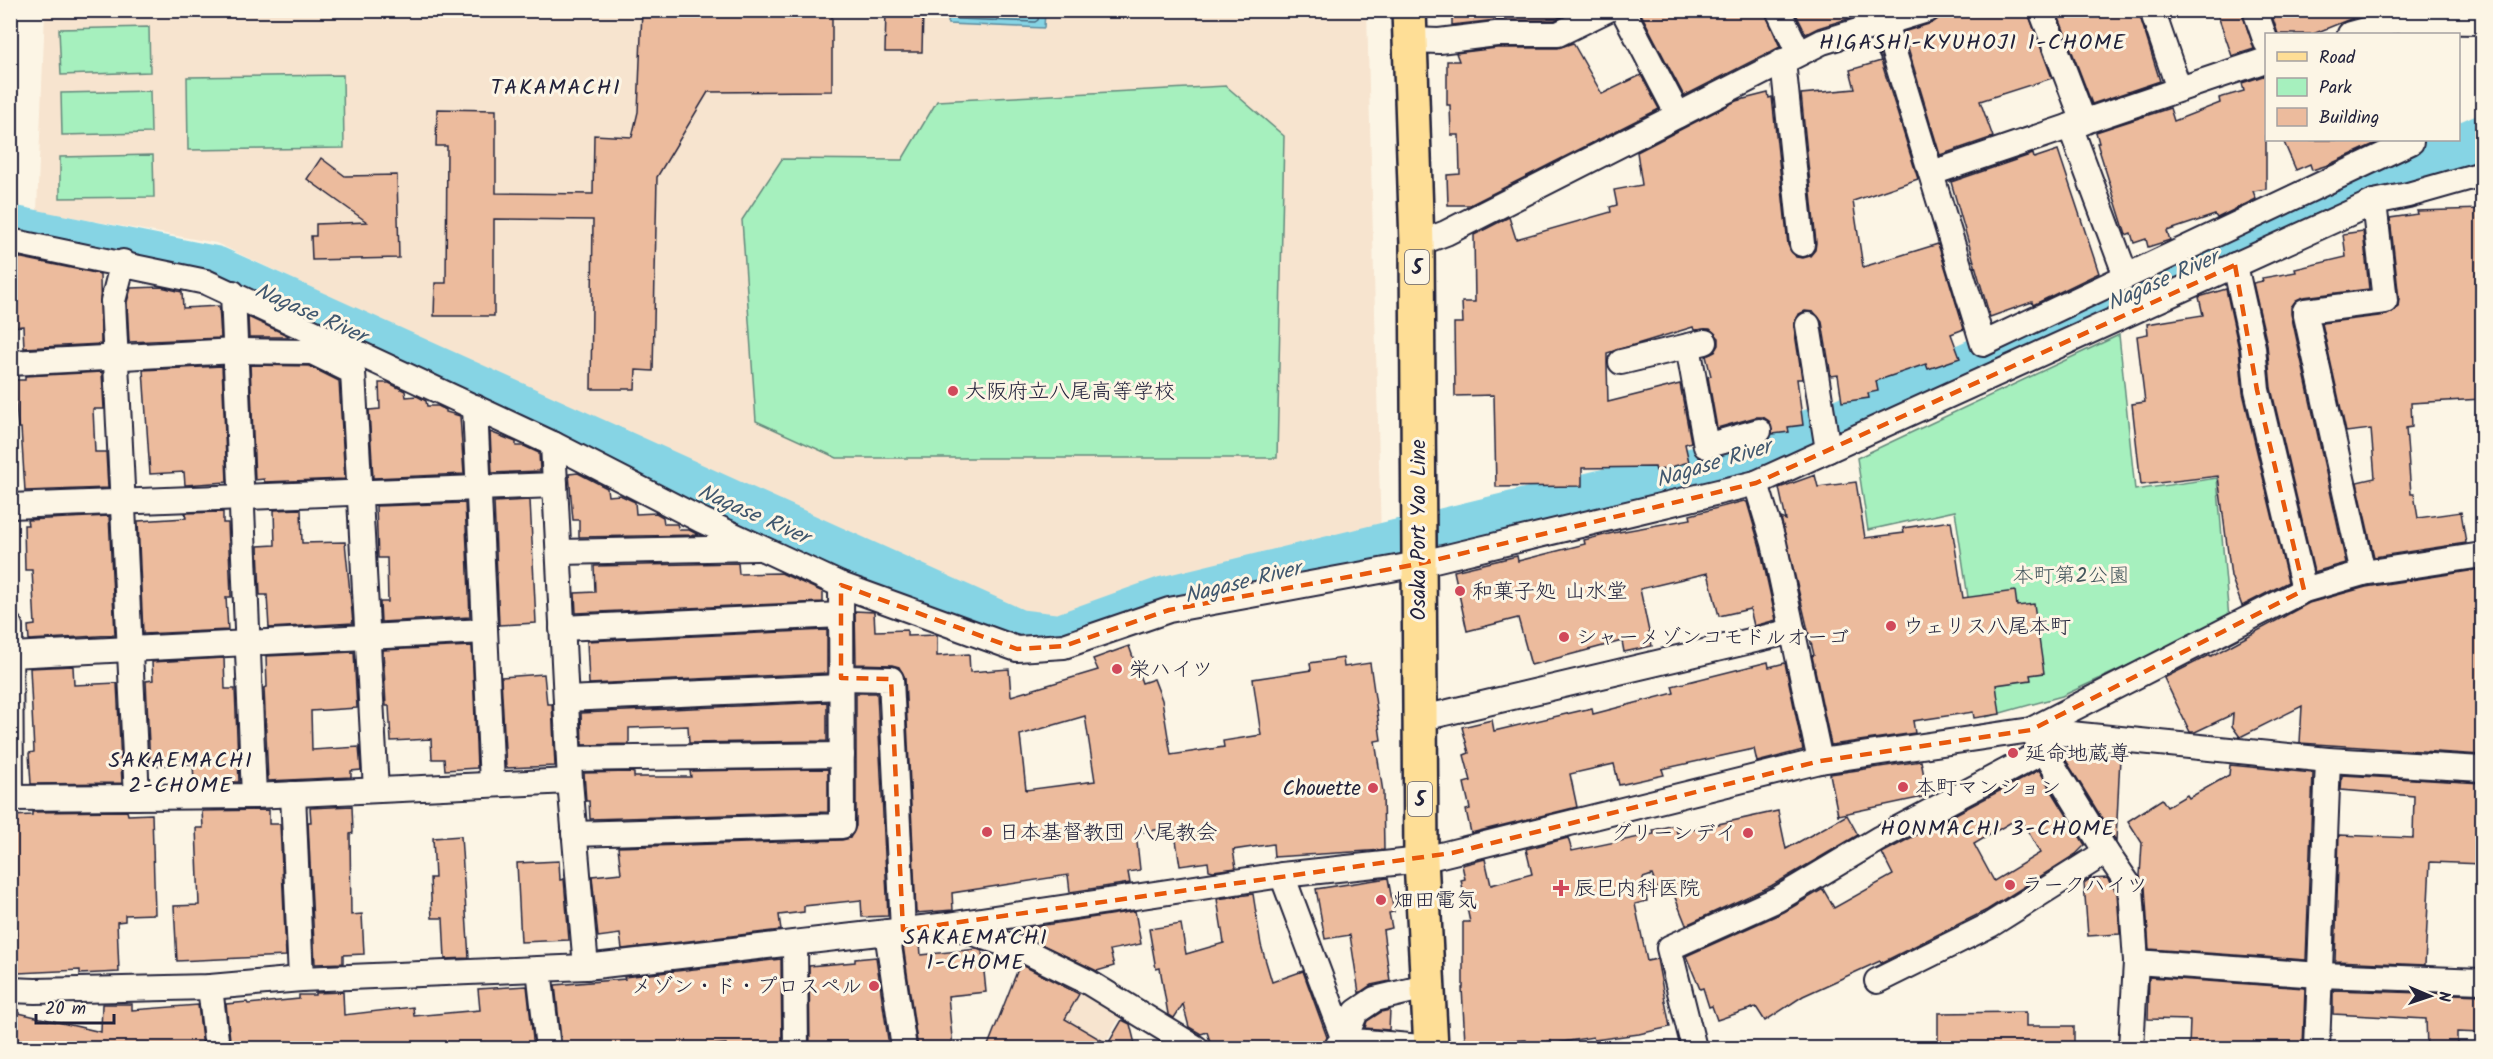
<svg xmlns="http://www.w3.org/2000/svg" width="2493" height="1059" font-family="Kalam,'Klee One',sans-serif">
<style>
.built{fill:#f7e4cf}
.green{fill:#a6f0be;stroke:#64897c;stroke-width:1.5}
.water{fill:#86d4e4;stroke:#5e8da0;stroke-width:1.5}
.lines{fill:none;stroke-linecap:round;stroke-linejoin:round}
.shore{stroke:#4a697f;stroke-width:1.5}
.river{stroke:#86d4e4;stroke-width:46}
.building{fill:#ecbb9d;stroke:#22223b;stroke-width:1.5;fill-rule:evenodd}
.minor-casing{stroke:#22223b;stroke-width:28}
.primary-casing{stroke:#22223b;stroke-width:38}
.minor{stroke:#fcf5e5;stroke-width:24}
.primary{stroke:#fede96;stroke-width:33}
.marked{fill:none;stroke:#e8590c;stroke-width:4.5;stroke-dasharray:12 8;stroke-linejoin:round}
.poi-dot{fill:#d1495b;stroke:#fcf5e5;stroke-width:2}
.labels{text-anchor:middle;stroke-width:6;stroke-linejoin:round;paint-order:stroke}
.shield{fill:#fcf5e5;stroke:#63616e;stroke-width:1.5}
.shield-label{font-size:20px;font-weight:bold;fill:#22223b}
.poi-label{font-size:21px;fill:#22223b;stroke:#fcf5e5;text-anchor:start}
.street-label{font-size:21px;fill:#22223b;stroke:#fcf5e5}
.park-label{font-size:21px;fill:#43565c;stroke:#fcf5e5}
.neighbourhood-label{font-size:22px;letter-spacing:1.5px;fill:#22223b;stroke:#fcf5e5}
.water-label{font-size:22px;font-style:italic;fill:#40576e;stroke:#fcf5e5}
</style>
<rect width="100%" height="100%" fill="#fcf5e5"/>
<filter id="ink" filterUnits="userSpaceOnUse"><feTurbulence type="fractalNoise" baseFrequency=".0167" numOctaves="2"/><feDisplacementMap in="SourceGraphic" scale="12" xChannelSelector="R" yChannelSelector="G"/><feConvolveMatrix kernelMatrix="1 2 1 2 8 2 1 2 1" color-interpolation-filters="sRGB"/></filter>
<g filter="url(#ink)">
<!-- built -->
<g class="built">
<polygon points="45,11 1367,11 1381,538 1177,579 1082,613 1009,617 216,243 37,211"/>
<polygon points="1062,981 1121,1016 1102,1048 1031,1048"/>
</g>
<!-- green -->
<g class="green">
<polygon points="149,27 150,72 61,75 59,29"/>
<polygon points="343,75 344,148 188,150 187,77"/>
<polygon points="1226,86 1284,136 1277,458 837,458 756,421 742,220 782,159 902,160 937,101"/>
<polygon points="150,91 151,133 62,135 61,93"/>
<polygon points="153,155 154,197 60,198 60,157"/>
<polygon points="2119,335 2135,490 2217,478 2229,619 2062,696 1986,717 1955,511 1868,530 1857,458"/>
</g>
<!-- water -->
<polygon class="water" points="949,11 1045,11 1044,28 948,24"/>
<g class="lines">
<!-- shore -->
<g class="shore">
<polyline points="955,10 957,19 1035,22 1038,20 1039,10"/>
<polyline points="963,10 1028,14 1031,10"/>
</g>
<!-- river -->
<polyline class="river" points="10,228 215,269 1017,632 1060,637 1166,599 1699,469 1835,424 2482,137"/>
</g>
<!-- building -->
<g class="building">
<polygon points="642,10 832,10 832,91 708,92 657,177 653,371 636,370 635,389 591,389 593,220 494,219 494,316 434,316 435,283 446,283 447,146 436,146 437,109 496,110 496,193 593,194 594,135 632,137 638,112"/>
<polygon points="886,10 923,10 922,52 885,52"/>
<polygon points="1452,10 1574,10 1555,20 1496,20 1452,25"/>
<polygon points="1639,10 1764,10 1780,47 1684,96"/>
<polygon points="1794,10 1876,10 1818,28 1806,34"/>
<polygon points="1941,10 2027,10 2052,78 1980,101 1993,137 1940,155 1903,32 1932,23 1938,19"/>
<polygon points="2056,10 2138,10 2160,81 2092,104"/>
<polygon points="2216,10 2241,10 2254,49 2232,56"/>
<polygon points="2270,10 2369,10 2370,11 2313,34 2278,34"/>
<polygon points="1875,41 1918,179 1853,201 1863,267 1938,244 1964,329 1951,334 1960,358 1928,369 1926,364 1876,381 1878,391 1868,393 1869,398 1842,402 1838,375 1831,376 1822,322 1814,312 1805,311 1799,314 1794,327 1802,379 1797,379 1803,425 1788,427 1789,432 1773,434 1769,421 1763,417 1756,417 1717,428 1708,377 1711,376 1706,356 1715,352 1719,345 1719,338 1710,329 1694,330 1693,327 1607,353 1607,365 1608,402 1680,384 1691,442 1685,444 1689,462 1656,471 1655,467 1582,468 1582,486 1496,487 1494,395 1455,396 1454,323 1463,323 1462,302 1475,302 1474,235 1509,217 1516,239 1611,212 1610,207 1617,205 1614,190 1642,185 1637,152 1736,101 1768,93 1769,98 1772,97 1788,245 1796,257 1803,258 1810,256 1815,250 1816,243 1801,94 1855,89 1850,70 1881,61 1872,42"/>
<polygon points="1573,43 1602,94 1641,75 1659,109 1470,205 1448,205 1447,175 1460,174 1459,135 1451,135 1450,105 1447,105 1447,61 1459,61 1456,53 1497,48 1558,48"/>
<polygon points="2266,75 2266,189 2253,191 2256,199 2217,218 2215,215 2167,231 2170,240 2148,247 2146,239 2134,243 2131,233 2126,235 2097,143 2099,143 2096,132 2170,108 2174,121 2220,103 2219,98 2244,91 2242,83"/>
<polygon points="2283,140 2383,140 2328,165 2312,170 2310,164 2296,170"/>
<polygon points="2058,150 2099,273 2033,305 2032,302 1990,317 1951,182 2033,154 2034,158"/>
<polygon points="321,158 345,176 397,175 399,258 312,260 311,236 316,236 316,224 367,222 307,179"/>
<polygon points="2482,209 2482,399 2411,403 2412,427 2406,428 2411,494 2414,494 2418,518 2461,512 2466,543 2374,557 2357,482 2375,478 2371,429 2346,432 2322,323 2387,315 2398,307 2399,299 2390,218 2418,214 2417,211"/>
<polygon points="2363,231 2369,289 2303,297 2296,300 2291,307 2291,314 2346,563 2314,572 2271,388 2267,344 2253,283 2263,281 2262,278 2296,272 2295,269 2346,257 2343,234"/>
<polygon points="10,258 22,258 100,274 101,344 24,348 23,326 10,327"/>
<polygon points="161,287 182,292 183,308 219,306 221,338 129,342 127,302 131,288"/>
<polygon points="2226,289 2239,349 2243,393 2288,582 2242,606 2231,576 2218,476 2141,485 2132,404 2145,402 2137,336 2148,334 2147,324 2203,315 2199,297"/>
<polygon points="248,317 289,336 289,337 249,337"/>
<polygon points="250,365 309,366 339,381 345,479 264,482 264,479 255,480"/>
<polygon points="222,366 227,482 185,485 184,472 150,474 143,370"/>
<polygon points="102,372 104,409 93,409 95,452 106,452 108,488 25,491 21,428 18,428 14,380 25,380 25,376"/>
<polygon points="379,383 389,383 405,391 406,397 417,396 426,401 427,406 438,406 446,410 446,412 460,416 464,474 373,478 369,410 380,409"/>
<polygon points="490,432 516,442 516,446 524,446 539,453 540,471 492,473"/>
<polygon points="578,473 607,488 608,496 620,495 635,502 636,514 656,513 663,517 664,524 677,524 679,530 689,530 699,535 579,537 579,520 573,520 569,474"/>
<polygon points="1815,475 1818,487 1856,482 1865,538 1904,533 1903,528 1951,521 1963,598 2015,591 2017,606 2034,604 2044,673 2030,675 2031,680 1996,685 2000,714 1974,718 1973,712 1913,721 1915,733 1831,745 1812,656 1814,655 1781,518 1786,520 1779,488"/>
<polygon points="530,500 536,623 499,625 494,502"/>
<polygon points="1744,501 1747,502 1760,547 1776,620 1754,626 1750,609 1719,616 1708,573 1640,589 1652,646 1624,652 1622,641 1531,665 1518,618 1467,631 1454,571 1517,556 1518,561 1585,544 1584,540 1613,533 1691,519 1690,515"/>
<polygon points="465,503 470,617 381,622 380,602 388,602 387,558 378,558 376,506"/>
<polygon points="301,509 302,543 345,542 353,623 269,628 267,595 260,595 258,546 275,545 274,510"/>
<polygon points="223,512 223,523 228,523 231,597 226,597 228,630 143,634 138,521 186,518 185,513"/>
<polygon points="109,516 115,635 29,640 28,626 35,625 32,570 25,570 24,525 28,525 27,520"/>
<polygon points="738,563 739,574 781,573 823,592 823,602 576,613 575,593 595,592 594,566"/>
<polygon points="2482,569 2482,755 2300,743 2302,706 2240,737 2232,726 2233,714 2195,732 2190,732 2164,678 2210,655 2211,656 2309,603 2366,587"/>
<path d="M855 611 874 612 875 631 907 630V636L937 635V656L969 654 970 672 1009 669 1011 696 1098 670 1093 659 1129 646 1142 683 1154 679 1162 700 1171 755 1224 747 1223 741 1261 735 1253 679 1311 670 1310 663 1343 658 1344 667 1370 663 1381 740 1375 741 1383 792 1384 850 1274 857 1273 844 1233 850 1236 868 1213 871 1209 870 1208 862 1180 866 1174 827 1136 833 1140 870 1128 872 1130 883 1070 892 1068 875 952 893 953 910 916 913 905 678 899 667 892 665 856 664ZM1085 716 1095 781 1026 790 1020 735Z"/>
<polygon points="827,630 827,673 589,684 587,641"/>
<polygon points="472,646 477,768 445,770 444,759 432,759 431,739 391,741 389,706 386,706 383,650"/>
<polygon points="354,652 357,708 311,711 312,750 359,747 361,770 351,771 351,777 268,781 264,688 267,687 266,656"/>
<polygon points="224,658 225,689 235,689 239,782 194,782 193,764 150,766 146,681 153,680 152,662"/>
<polygon points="1768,662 1769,667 1785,663 1803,750 1757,762 1754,749 1662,769 1664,775 1619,785 1614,764 1570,774 1577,807 1471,833 1466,810 1470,809 1464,783 1471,781 1464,755 1469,753 1462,727 1492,720 1494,731 1592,708 1593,714 1674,693 1672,686"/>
<polygon points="73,666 74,685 117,683 122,783 31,784 29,753 34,752 30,668"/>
<polygon points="544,674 547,704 552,704 555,766 506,768 501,677"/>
<polygon points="856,693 877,693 888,916 862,917 861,900 804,906 804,912 779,915 781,930 622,949 620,934 598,937 592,876 621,873 618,847 842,840 850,838 856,826"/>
<polygon points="827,702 827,741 689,743 688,726 629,728 629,744 582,745 581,713"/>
<polygon points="2062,754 2120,757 2116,841"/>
<polygon points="1921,761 1928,796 1838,815 1830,774"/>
<polygon points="2230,765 2313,773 2306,960 2149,949 2145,887 2140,876 2142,843 2128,821 2162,799 2167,807 2187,795 2189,798 2229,775"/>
<polygon points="828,769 828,812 590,819 589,801 586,801 584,773 630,772 634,773 634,777 691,777 690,771"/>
<path d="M2039 770 2085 845 2076 854 1987 910 1881 963 1880 961 1803 996 1765 1021 1756 1007 1717 1020 1712 1006 1709 1007 1703 988 1700 989 1686 956 1784 912 1823 889 1834 908 1893 875 1882 853ZM2020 817 2040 853 1994 881 1974 844Z"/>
<polygon points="2342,775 2482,783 2482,864 2430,862 2425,965 2335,961 2339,835 2413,838 2414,796 2341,790"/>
<polygon points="352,806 353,833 350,834 351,915 362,914 364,954 343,955 343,963 315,964 308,822 311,822 310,808"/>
<polygon points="269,810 269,824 280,824 286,956 177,961 174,906 199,905 196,828 203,828 202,811"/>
<polygon points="127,811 128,815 152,814 155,914 125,915 125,921 117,922 119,972 80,974 80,970 18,973 15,896 12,871 12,816 32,815 32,812"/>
<polygon points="1778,811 1786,849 1847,815 1858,835 1771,886 1686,925 1674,895 1661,898 1652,875 1643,878 1647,901 1635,904 1647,961 1657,959 1670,1027 1639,1034 1594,1040 1593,1037 1551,1044 1551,1041 1527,1045 1526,1040 1465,1042 1462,988 1463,988 1463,922 1470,922 1461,880 1465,879 1462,865 1485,859 1491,885 1532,874 1526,849 1568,838 1572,851 1654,834 1653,830 1675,825 1677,833"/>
<polygon points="461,836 469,958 445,959 443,918 432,918 430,878 435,878 433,838"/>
<polygon points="559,861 560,880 564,879 569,940 521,942 517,863"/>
<polygon points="1388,878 1394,912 1389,913 1392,928 1383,930 1390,981 1371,985 1359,993 1350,935 1325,939 1316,889"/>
<polygon points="2107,878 2117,893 2120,934 2088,936 2084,883 2090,879"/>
<polygon points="1253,894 1261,945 1272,982 1303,971 1327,1037 1324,1048 1212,1048 1207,1032 1201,1034 1189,1027 1183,1004 1174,1018 1168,1014 1160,968 1156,969 1149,929 1181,924 1186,954 1224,943 1217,899"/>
<polygon points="1135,911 1141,944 1110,950 1114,966 1097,971 1020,934 1019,929"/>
<polygon points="920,943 921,955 977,949 982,951 986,992 948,996 953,1048 918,1048 903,945"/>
<polygon points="876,957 889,1046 869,1048 810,1048 809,966 855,962 855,959"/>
<polygon points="781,959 782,1048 726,1048 726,1044 660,1048 562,1048 555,985 625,979 624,977"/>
<polygon points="1020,964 1079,994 1065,1019 1108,1044 1122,1020 1130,1024 1136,1048 987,1048"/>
<polygon points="2149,977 2305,988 2303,1048 2189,1048 2190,1020 2148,1019"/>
<polygon points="527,986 534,1048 231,1048 226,1004 247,1002 248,1004 299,999 299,995 315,995 315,993 343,992 344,1015 413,1007 414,1016 480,1010 478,989"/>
<polygon points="2333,990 2482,995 2482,1033 2457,1032 2457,1048 2427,1048 2426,1019 2333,1014"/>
<polygon points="102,1004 132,1004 132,1010 198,1005 203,1048 30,1048 32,1042 10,1039 10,1011 101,1032"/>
<polygon points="1390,1010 1389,1030 1365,1028 1367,1021 1381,1012"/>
<polygon points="2026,1012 2026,1026 2074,1026 2074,1048 1938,1048 1938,1013"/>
</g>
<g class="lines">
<!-- minor casing -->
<g class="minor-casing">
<g id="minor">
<polyline points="1623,10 1678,115"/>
<polyline points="1778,10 1799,53"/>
<polyline points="2041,10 2084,122"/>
<polyline points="2152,10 2179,89"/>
<polyline points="2255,10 2266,42"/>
<polyline points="1885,23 1983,344 2411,142 2411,140"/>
<polyline points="2350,34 2397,21 2482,22"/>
<polyline points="1410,40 1439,41 1496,34 1558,34 1607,10"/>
<polyline points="1783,61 1802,244"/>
<polyline points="2070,126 2126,276"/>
<polyline points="1932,173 2266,60"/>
<polyline points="10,241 206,282 553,444 701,520 841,585 1017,649 1064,646 1169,610 1418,564 1756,483 2374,202 2408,195 2482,174"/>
<polyline points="1417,244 1446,233 1822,42 1927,10"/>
<polyline points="123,262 113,301 137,797"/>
<polyline points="2235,265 2253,347 2257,390 2304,590"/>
<polyline points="233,293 254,796"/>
<polyline points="1808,325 1828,450"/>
<polyline points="1688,346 1706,446 1759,431"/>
<polyline points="1621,362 1705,342"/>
<polyline points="10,363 236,351 312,352 353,372 376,790"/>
<polyline points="475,407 492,784"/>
<polyline points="553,444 570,781 586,967"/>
<polyline points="1756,483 1774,543 1820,761"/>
<polyline points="10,506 555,485"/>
<polyline points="559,552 756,548"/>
<polyline points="2363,573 2305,311 2385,301 2374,202"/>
<polyline points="10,626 11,798 254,796 570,781"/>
<polyline points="562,628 841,615"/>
<polyline points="11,655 485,631"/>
<polyline points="841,678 891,679 903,930"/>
<polyline points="566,699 841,687"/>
<polyline points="1419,719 1793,631"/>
<polyline points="2031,730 2304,590 2363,573 2482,555"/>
<polyline points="2036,738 2106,852 2131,888 2136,962 2131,1048"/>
<polyline points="569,759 842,755"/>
<polyline points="293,794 301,979"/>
<polyline points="574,834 842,826 841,585"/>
<polyline points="1282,875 1344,1040 1338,1045"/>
<polyline points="953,926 1025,951 1088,982 1196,1048"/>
<polyline points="887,932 904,1048"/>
<polyline points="795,943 796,1048"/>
<polyline points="2136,962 2320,975 2482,981"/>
<polyline points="539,969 548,1048"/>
<polyline points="1877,981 1990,925 2106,852"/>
<polyline points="210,987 217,1048"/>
<polyline points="1426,987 1375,999 1356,1012 1344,1040 1431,1048"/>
<polyline points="10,990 35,991 210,987 301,979 586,967 948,925 1282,875 1421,860 1820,761 2031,730 2328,760 2482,769"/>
<polyline points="1694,1048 1669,948 1778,899 1880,838 2044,751"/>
<polyline points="2317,1048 2328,760"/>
</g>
</g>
<!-- primary casing -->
<g class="primary-casing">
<polyline id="primary" points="1409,10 1417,244 1421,860 1431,1048"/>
</g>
<!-- minor -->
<use href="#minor" class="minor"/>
<!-- primary -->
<use href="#primary" class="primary"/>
</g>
</g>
<!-- marked area -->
<path class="marked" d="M2235 265 2257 390 2304 590 2031 730 1820 761 1452 853 903 930 891 679 841 678V585L1017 649 1064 646 1169 610 1418 564 1756 483Z"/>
<!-- markers -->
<g class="poi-dot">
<circle cx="953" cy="391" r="6"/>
<circle cx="1460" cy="591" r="6"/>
<circle cx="1891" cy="626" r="6"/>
<circle cx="1564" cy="637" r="6"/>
<circle cx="1117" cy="669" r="6"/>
<circle cx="2013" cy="753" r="6"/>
<circle cx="1903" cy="787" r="6"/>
<circle cx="1373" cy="788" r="6"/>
<circle cx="987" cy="832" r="6"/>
<circle cx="1748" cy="833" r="6"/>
<circle cx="2010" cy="885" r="6"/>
<path d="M1558 879h6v6h6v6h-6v6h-6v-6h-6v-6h6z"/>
<circle cx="1381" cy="900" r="6"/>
<circle cx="874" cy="986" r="6"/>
</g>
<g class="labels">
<!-- shield labels -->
<g class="shield">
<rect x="1405" y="250" width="24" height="34" rx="4.5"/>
<rect x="1408" y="782" width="24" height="34" rx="4.5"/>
</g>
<g class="shield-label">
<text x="1417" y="274">5</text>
<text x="1420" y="806">5</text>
</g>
<!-- poi labels -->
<g class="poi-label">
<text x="965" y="398">大阪府立八尾高等学校</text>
<text x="1472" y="598">和菓子処 山水堂</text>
<text x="1903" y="633">ウェリス八尾本町</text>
<text x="1576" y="644">シャーメゾンコモドルオーゴ</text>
<text x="1129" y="676">栄ハイツ</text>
<text x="2025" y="760">延命地蔵尊</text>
<text x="1915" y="794">本町マンション</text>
<text x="1361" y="795" text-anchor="end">Chouette</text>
<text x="999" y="839">日本基督教団 八尾教会</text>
<text x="1736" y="840" text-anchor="end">グリーンデイ</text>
<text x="2022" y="892">ラークハイツ</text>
<text x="1574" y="895">辰巳内科医院</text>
<text x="1393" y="907">畑田電気</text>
<text x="862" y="993" text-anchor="end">メゾン・ド・プロスペル</text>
</g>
<!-- street labels -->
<g class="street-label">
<text transform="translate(1418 530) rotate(-90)" y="7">Osaka Port Yao Line</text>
</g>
<!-- park labels -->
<g class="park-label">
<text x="2071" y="582">本町第2公園</text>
</g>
<!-- neighbourhood labels -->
<g class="neighbourhood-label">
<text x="1973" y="49">HIGASHI-KYUHOJI 1-CHOME</text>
<text x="556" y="94">TAKAMACHI</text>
<text x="181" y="767">SAKAEMACHI<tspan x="181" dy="25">2-CHOME</tspan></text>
<text x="1998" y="835">HONMACHI 3-CHOME</text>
<text x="976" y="944">SAKAEMACHI<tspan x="976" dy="25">1-CHOME</tspan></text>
</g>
<!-- water labels -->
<g class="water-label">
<text transform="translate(2162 279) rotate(-24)" y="8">Nagase River</text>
<text transform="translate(311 312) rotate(24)" y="8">Nagase River</text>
<text transform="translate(1713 462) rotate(-17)" y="8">Nagase River</text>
<text transform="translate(754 513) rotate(24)" y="8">Nagase River</text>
<text transform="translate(1242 581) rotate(-14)" y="8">Nagase River</text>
</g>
</g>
<!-- margin -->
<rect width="2493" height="1059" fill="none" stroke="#fcf5e5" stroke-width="36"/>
<rect x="18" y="18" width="2457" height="1023" fill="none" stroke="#22223b" stroke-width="2" filter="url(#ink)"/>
<!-- legend -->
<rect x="2265" y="33" width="195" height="108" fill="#fcf5e5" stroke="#a5a1a1" stroke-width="1.5"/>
<rect x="2277" y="52" width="30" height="9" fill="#fede96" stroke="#a5a1a1" stroke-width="1.5"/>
<text x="2319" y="63" font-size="18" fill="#22223b">Road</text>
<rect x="2277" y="78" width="30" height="18" fill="#a6f0be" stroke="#a5a1a1" stroke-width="1.5"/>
<text x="2319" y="93" font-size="18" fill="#22223b">Park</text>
<rect x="2277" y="108" width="30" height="18" fill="#ecbb9d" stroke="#a5a1a1" stroke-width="1.5"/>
<text x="2319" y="123" font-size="18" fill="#22223b">Building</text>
<!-- north arrow -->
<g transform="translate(2430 996) rotate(92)" stroke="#fcf5e5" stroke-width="4.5" paint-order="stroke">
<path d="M0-4.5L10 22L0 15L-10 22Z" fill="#22223b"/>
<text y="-9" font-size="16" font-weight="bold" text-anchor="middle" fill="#22223b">N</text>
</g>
<!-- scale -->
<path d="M36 1014v9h78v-9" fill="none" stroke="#22223b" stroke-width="3"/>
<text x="45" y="1014" font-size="18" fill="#22223b" stroke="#fcf5e5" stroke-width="4.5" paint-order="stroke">20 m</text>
</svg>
